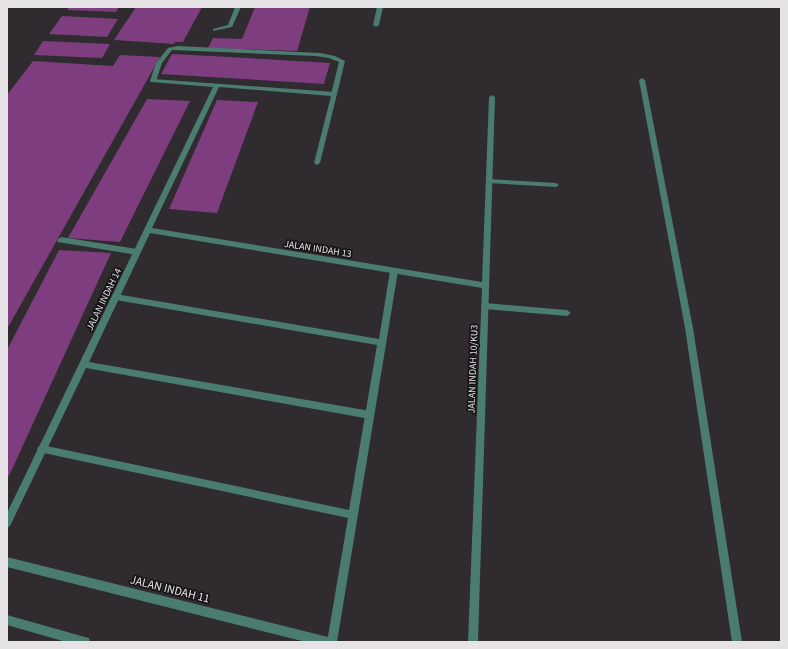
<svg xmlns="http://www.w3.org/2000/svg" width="788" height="649" font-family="'Source Sans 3',sans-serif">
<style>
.building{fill:#7d3d7f}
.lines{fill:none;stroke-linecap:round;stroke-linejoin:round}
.lane{fill:#4a7c70;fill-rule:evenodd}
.street{fill:#4a7c70;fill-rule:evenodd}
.labels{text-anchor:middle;stroke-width:3.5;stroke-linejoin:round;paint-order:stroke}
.street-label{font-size:10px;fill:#e5e3e5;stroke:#161416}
.near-street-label{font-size:12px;fill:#e5e3e5;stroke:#161416}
</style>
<rect width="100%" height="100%" fill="#2f2b2f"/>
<!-- building -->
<g class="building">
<polygon points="69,7 119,7 116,12 67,10"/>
<polygon points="136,7 202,7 183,42 175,42 174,44 114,40"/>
<polygon points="255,7 310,7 297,51 208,48 213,38 242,39"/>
<polygon points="62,16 118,19 107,37 49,34"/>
<polygon points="43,41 110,44 102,58 34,55"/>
<polygon points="172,54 230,57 330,63 324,84 161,74"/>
<polygon points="120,55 160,57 7,329 7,95 33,61 113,66"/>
<polygon points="147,99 190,101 120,242 68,238"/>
<polygon points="217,100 258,102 217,213 169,209"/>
<polygon points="59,250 111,253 9,476 7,476 7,350"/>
</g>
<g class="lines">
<!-- lane -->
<g class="lane">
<polygon points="235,7 241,7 232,27 213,31 213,29 228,25"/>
<polygon points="377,7 383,7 379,25 376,27 373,25"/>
<polygon points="177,46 320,53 335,56 345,61 337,94 334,96 331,94 339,62 329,58 315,56 172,50 162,63 156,81 151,82 150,81 156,63 168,48"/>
<polygon points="642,78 645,80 693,328 742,642 732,642 685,328 639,80"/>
<polygon points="487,179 556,183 559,185 556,187 489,183 486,181"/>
<polygon points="61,237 137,249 141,252 137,255 58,242 57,240"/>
<polygon points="394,268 398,271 337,642 327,642 348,518 39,452 37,449 39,446 42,445 349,510 377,345 116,300 112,297 116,294 379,339 390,271"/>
<polygon points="485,303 567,310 571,313 567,316 485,309 481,306"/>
</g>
<!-- street -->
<g class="street">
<polygon points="153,79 334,92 337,94 320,163 317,165 314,163 331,96 219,87 152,228 482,282 489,97 492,95 495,97 478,642 468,642 482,288 150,233 89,362 370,411 373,412 374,415 373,418 370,419 86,368 10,526 7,528 7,513 213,87 151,82 151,80"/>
<polygon points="7,557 328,637 332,638 333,642 306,642 7,567"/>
<polygon points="7,615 85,637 89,638 90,642 66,642 7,625"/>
</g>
</g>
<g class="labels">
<!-- street labels -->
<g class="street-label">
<text transform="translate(318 248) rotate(9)" y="4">JALAN INDAH 13</text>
<text transform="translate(103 299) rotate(-64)" y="4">JALAN INDAH 14</text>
<text transform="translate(472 369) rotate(-88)" y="4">JALAN INDAH 10/KU3</text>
</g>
<!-- near-street labels -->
<g class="near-street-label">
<text transform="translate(170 589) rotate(14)" y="4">JALAN INDAH 11</text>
</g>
</g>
<!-- border -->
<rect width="788" height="649" fill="none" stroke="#e5e3e5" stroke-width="16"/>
</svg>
